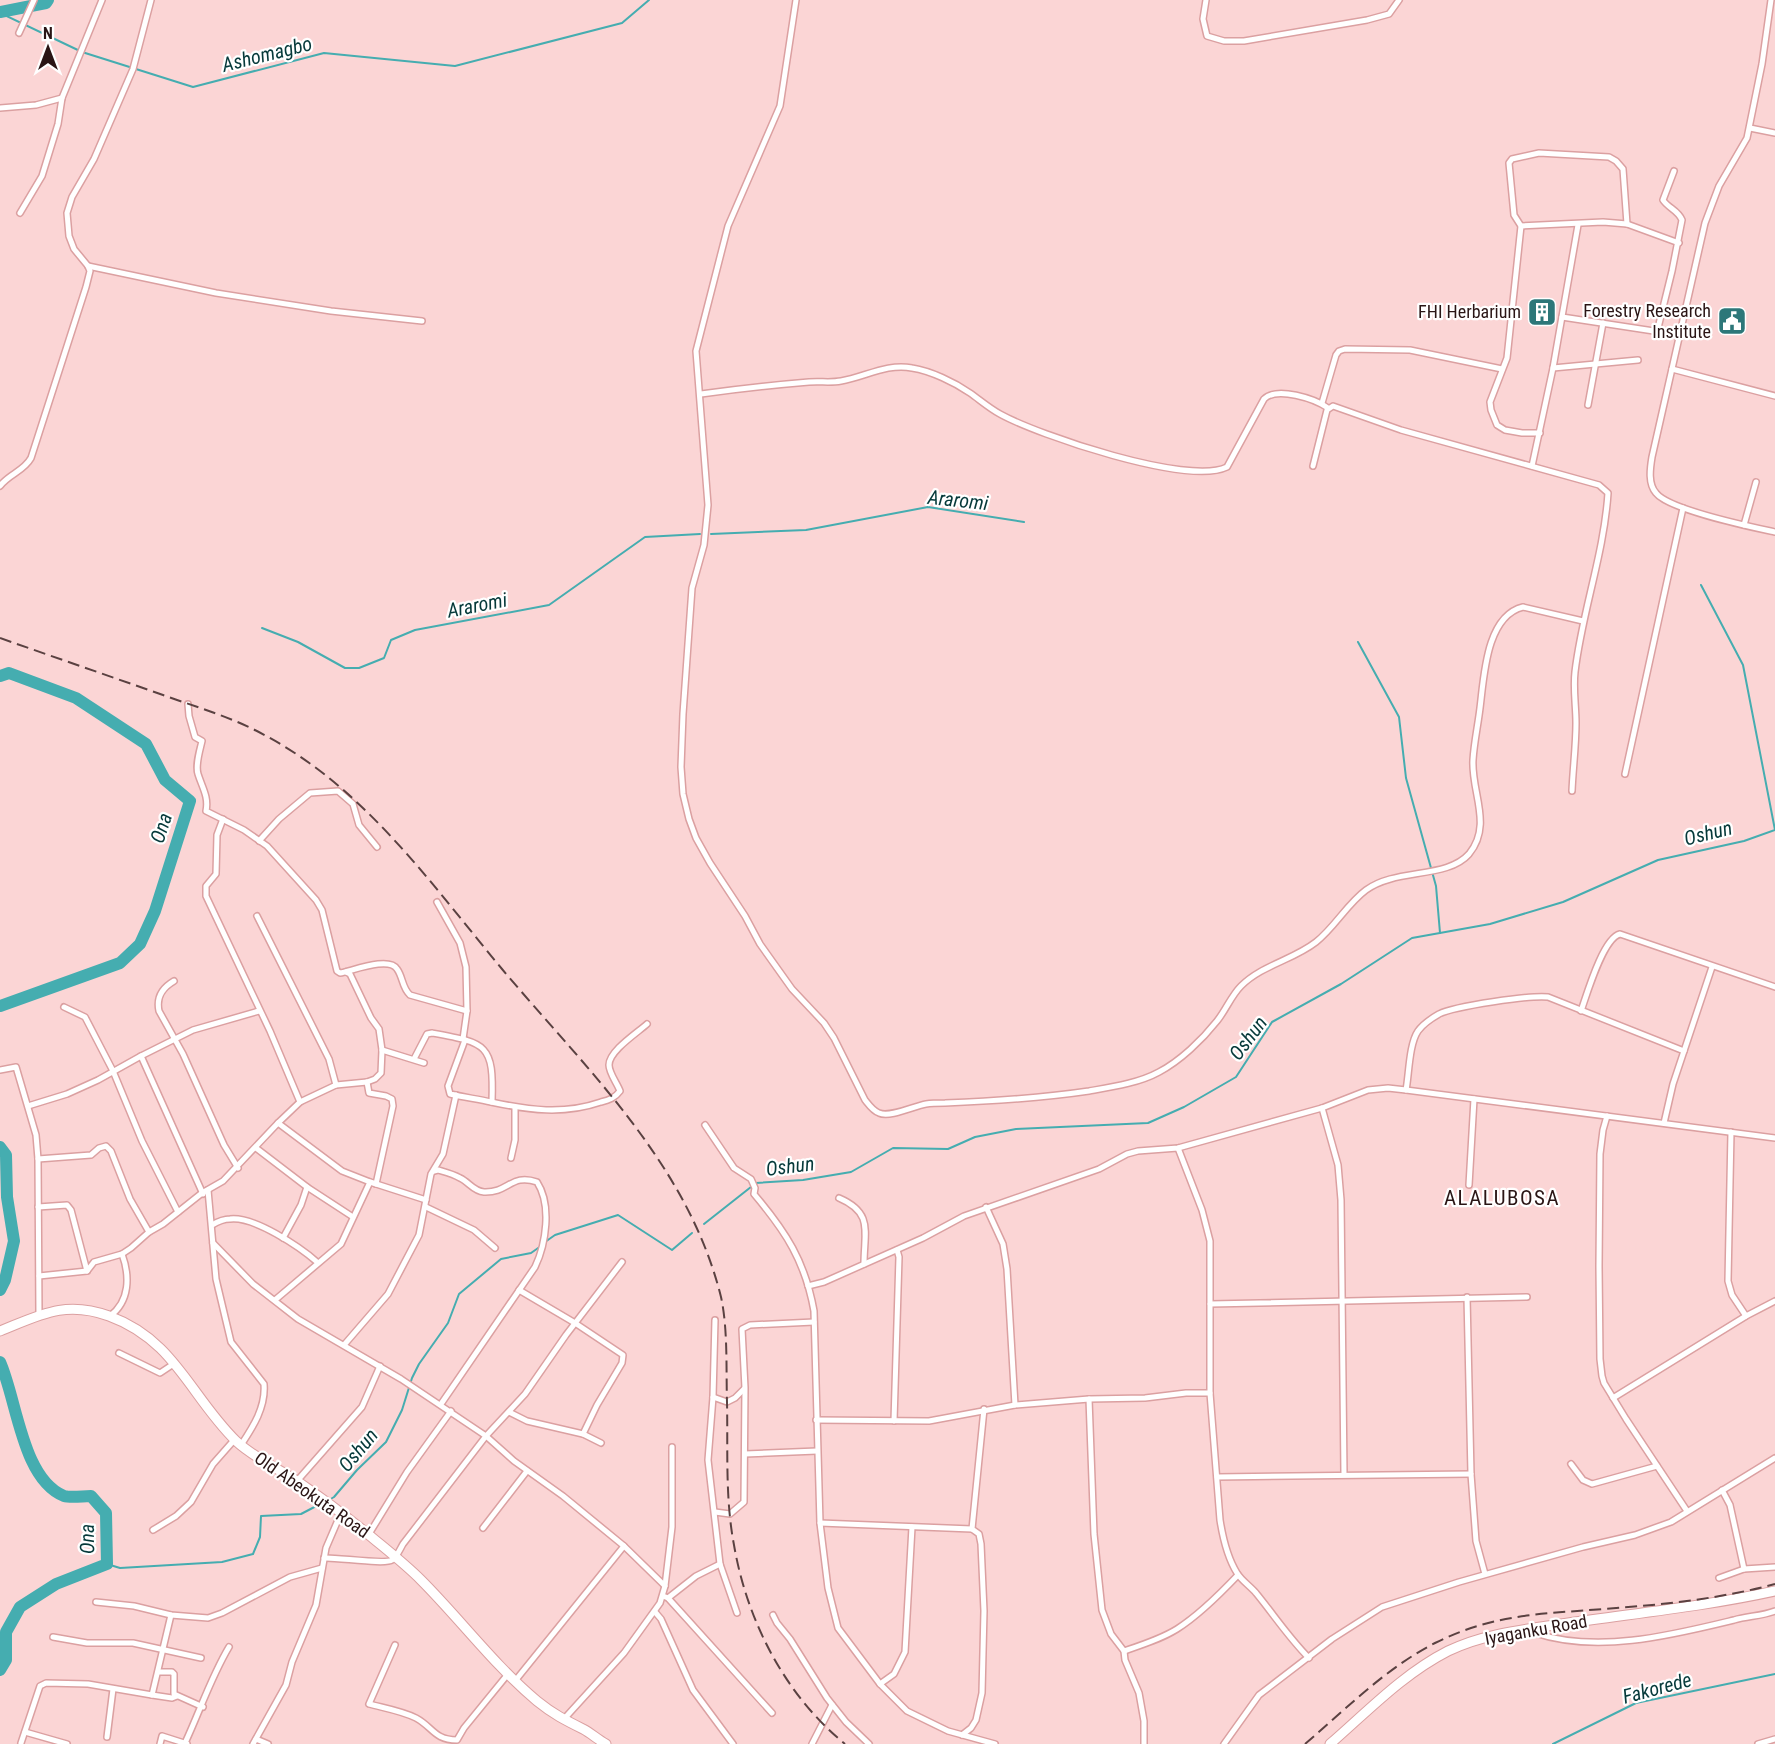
<svg xmlns="http://www.w3.org/2000/svg" width="1775" height="1744" font-family="'Roboto Condensed',sans-serif">
<style>
.lines{fill:none;stroke-linecap:round;stroke-linejoin:round}
.stream{stroke:#45adb0;stroke-width:2}
.river{stroke:#45adb0;stroke-width:12}
.street-casing{stroke:#dba0a1;stroke-width:8}
.highway-casing{stroke:#dba0a1;stroke-width:11}
.street{stroke:#fff;stroke-width:5}
.highway{stroke:#fff;stroke-width:9}
.rail{stroke:#5a4141;stroke-width:2;stroke-dasharray:12 6;stroke-linecap:butt}
.labels{text-anchor:middle;stroke-width:4.5;stroke-linejoin:round;paint-order:stroke}
.poi-label{font-size:18px;fill:#2a1515;stroke:#fff;text-anchor:end}
.street-label{font-size:18px;fill:#2a1515;stroke:#fff}
.water-label{font-size:20px;font-style:italic;fill:#06393a;stroke:#fff}
.quarter-label{font-size:21px;letter-spacing:1.5px;fill:#2a1515;stroke:#fff}
</style>
<rect width="100%" height="100%" fill="#fbd5d5"/>
<g class="lines">
<!-- stream -->
<g class="stream">
<polyline points="0,13 82,52 193,87 324,53 455,66 622,23 649,0"/>
<polyline points="711,534 806,530 928,507 1024,522"/>
<polyline points="262,628 298,642 345,668 359,668 384,658 391,640 415,630 549,605 645,537 700,534"/>
<polyline points="1358,642 1399,717 1406,778 1436,886 1440,933"/>
<polyline points="704,1224 756,1183 803,1180 851,1172 893,1148 948,1149 975,1137 1016,1129 1148,1123 1184,1107 1236,1077 1272,1022 1341,984 1412,938 1490,924 1563,902 1658,860 1744,841 1775,830 1743,665 1701,585"/>
<polyline points="545,1242 555,1235 618,1215 672,1250 692,1233"/>
<polyline points="329,1500 334,1497 357,1470 386,1442 402,1410 412,1378 419,1364 448,1323 459,1294 501,1259 531,1253 541,1246"/>
<polyline points="107,1564 120,1568 222,1562 253,1554 260,1537 261,1516 301,1514 324,1502"/>
<polyline points="1553,1744 1636,1703 1775,1674"/>
</g>
<!-- river -->
<g class="river">
<polyline points="0,12 46,3 48,0"/>
<polyline points="0,676 9,673 76,698 146,744 165,780 190,801 155,911 140,944 120,963 0,1006"/>
<polyline points="0,1147 6,1155 7,1197 14,1241 5,1280 0,1290"/>
<path d="M0 1362C17 1400 22 1479 64 1496 71 1498 83 1496 91 1496L106 1513 107 1564 56 1584 20 1607 6 1632V1660L0 1670"/>
</g>
<!-- street casing -->
<g class="street-casing">
<g id="street">
<path d="M796 0 780 106 728 226 696 351 708 505 704 545 692 588 683 714 681 767 683 794 689 819 696 838 710 863 745 916 760 944 792 989 824 1023 834 1038 865 1100C869 1105 873 1111 879 1113 890 1118 914 1106 926 1104 932 1103 939 1103 945 1103 993 1101 1042 1098 1089 1091 1112 1087 1139 1083 1159 1072 1180 1061 1202 1040 1217 1021 1226 1010 1231 996 1241 986 1262 965 1293 960 1316 942 1335 927 1347 904 1366 890 1396 868 1447 879 1469 854 1493 825 1471 792 1473 760 1474 743 1478 725 1480 708 1484 677 1486 616 1523 607L1583 621"/>
<polyline points="1206,0 1203,19 1207,36 1224,41 1244,41 1367,20 1389,14 1399,0"/>
<path d="M1771 0 1762 64 1747 138 1719 186 1705 223 1652 457C1650 469 1648 484 1656 493 1669 510 1752 527 1775 532"/>
<polyline points="19,33 34,0"/>
<polyline points="0,108 36,105 62,98"/>
<polyline points="1750,128 1775,133"/>
<polyline points="20,213 42,176 58,124 62,98 102,0"/>
<polyline points="1521,226 1603,222 1627,224 1679,243"/>
<polyline points="88,266 216,293 331,311 422,321"/>
<polyline points="1562,317 1680,335"/>
<path d="M1657 332 1672 271 1682 220C1678 210 1668 208 1663 200L1674 171"/>
<polyline points="1553,368 1638,360"/>
<polyline points="1672,369 1775,396"/>
<path d="M701 394C737 389 773 385 809 382 820 381 830 383 841 381 865 377 887 363 912 368 931 371 954 382 970 393 980 400 989 408 1000 414 1038 435 1188 486 1227 467L1264 399C1277 386 1315 399 1328 408"/>
<polyline points="1322,403 1336,355 1339,351 1345,349 1410,350 1502,369"/>
<polyline points="1588,405 1603,323"/>
<polyline points="1540,433 1522,433 1505,430 1497,425 1491,410 1490,402 1507,358 1521,226 1514,215 1509,163 1512,159 1539,153 1609,157 1616,161 1623,169 1627,224"/>
<path d="M1313 466 1327 410 1333 406 1401 430 1599 485 1608 493C1604 554 1582 612 1575 672 1573 689 1576 706 1576 723 1576 745 1573 768 1572 791"/>
<polyline points="1532,466 1553,368 1578,225"/>
<path d="M0 486C9 474 24 471 31 458L86 287 90 271 88 266 74 249 69 236 67 213 72 197 94 159 133 69 151 0"/>
<polyline points="1744,525 1756,482"/>
<path d="M188 704 189 716 195 737 202 741C200 750 195 765 198 774 202 787 209 797 206 811L244 830 267 846 316 900 322 910 337 971 340 973C352 971 389 956 397 969 403 977 402 988 410 995L467 1011"/>
<polyline points="1625,774 1683,508"/>
<polyline points="223,819 217,835 216,874 206,886 206,896 270,1031 300,1102"/>
<polyline points="259,841 279,819 310,793 338,791 353,804 359,825 377,847"/>
<polyline points="437,902 460,943 466,967 467,1011 463,1039"/>
<polyline points="257,916 329,1059 336,1085"/>
<path d="M174 981C162 988 156 997 159 1011L183 1054 224 1145 238 1168"/>
<polyline points="64,1007 85,1017 113,1071 142,1141 178,1212"/>
<path d="M1581 1011C1587 994 1603 938 1620 934L1775 987"/>
<path d="M465 1040 448 1086 450 1094C463 1097 477 1099 491 1102 529 1110 563 1115 601 1102 609 1100 615 1098 620 1091 617 1083 609 1073 609 1065 609 1051 637 1033 647 1024"/>
<polyline points="382,1050 424,1063"/>
<polyline points="141,1056 203,1194"/>
<path d="M414 1059 427 1034 432 1033C487 1043 494 1044 492 1102"/>
<polyline points="0,1070 16,1067 36,1135 38,1159 39,1315"/>
<polyline points="367,1082 369,1093 386,1096 392,1099 393,1106 376,1184"/>
<path d="M1406 1090C1409 1075 1409 1044 1418 1031 1423 1024 1432 1018 1439 1014 1455 1006 1531 995 1548 997L1684 1051"/>
<polyline points="28,1106 67,1094 98,1080 141,1056 193,1030 259,1011"/>
<polyline points="1322,1108 1338,1165 1341,1200 1344,1474"/>
<polyline points="1607,1116 1603,1130 1600,1154 1599,1266 1600,1359 1602,1376 1604,1383 1626,1419 1687,1511"/>
<polyline points="278,1123 342,1171 370,1182 426,1200"/>
<polyline points="1664,1123 1673,1084 1712,967"/>
<path d="M705 1125 734 1168 751 1179 755 1188 754 1194C786 1232 805 1261 814 1311L820 1523 828 1588 838 1628 880 1684 907 1711 948 1731 995 1744"/>
<polyline points="1731,1132 1728,1281 1732,1295 1746,1316"/>
<polyline points="256,1148 307,1187 353,1217"/>
<path d="M1178 1148 1202 1210 1210 1241V1393L1220 1520C1223 1539 1227 1557 1237 1573 1241 1580 1250 1586 1256 1593 1274 1615 1289 1638 1309 1658"/>
<polyline points="511,1158 515,1140 515,1108"/>
<polyline points="38,1159 91,1155 99,1148 106,1146 111,1151 130,1199 149,1232"/>
<path d="M434 1171 438 1170C445 1172 453 1174 460 1178 469 1182 473 1191 484 1192 509 1193 511 1173 537 1182 552 1205 546 1244 535 1267L441 1404"/>
<polyline points="1469,1185 1474,1099"/>
<path d="M208 1190 216 1279 231 1342 264 1384C266 1407 253 1427 241 1445"/>
<path d="M839 1198C874 1213 864 1232 864 1264"/>
<polyline points="38,1207 67,1205 71,1210 87,1271"/>
<polyline points="426,1207 474,1230 495,1248"/>
<polyline points="986,1207 1003,1244 1007,1269 1015,1405"/>
<path d="M212 1225C217 1222 223 1219 230 1219 254 1216 300 1247 317 1262"/>
<polyline points="283,1238 301,1205 307,1187"/>
<polyline points="213,1243 253,1284 298,1319 401,1379 486,1436 514,1461 563,1496 624,1546 665,1586"/>
<polyline points="39,1276 87,1271 94,1262 122,1254 131,1248 149,1232 163,1224 202,1193 223,1181 278,1123 300,1102 336,1085 367,1082 375,1079 381,1073 382,1050 379,1029 371,1018 350,974 346,972"/>
<polyline points="808,1286 824,1282 923,1238 964,1216 1099,1169 1127,1154 1138,1151 1178,1148 1322,1108 1368,1090 1388,1088 1406,1090 1775,1138"/>
<polyline points="519,1290 575,1323 623,1355 622,1363 597,1405 583,1434"/>
<polyline points="1467,1297 1471,1474 1476,1541 1485,1574"/>
<polyline points="275,1300 341,1244 370,1182"/>
<polyline points="1210,1304 1527,1297"/>
<path d="M110 1316C130 1301 130 1276 122 1254"/>
<polyline points="715,1320 713,1397 708,1460 720,1564 737,1613"/>
<polyline points="344,1345 388,1294 419,1235 431,1174 443,1154 456,1095"/>
<polyline points="119,1353 160,1373 175,1363"/>
<polyline points="713,1397 727,1402 735,1398 744,1389"/>
<polyline points="1613,1398 1746,1316 1775,1301"/>
<polyline points="1089,1399 1094,1534 1102,1610 1111,1634 1124,1651 1125,1660 1139,1693 1144,1721 1144,1744"/>
<polyline points="509,1412 527,1421 583,1434 601,1443"/>
<polyline points="816,1420 929,1421 1015,1405 1089,1399 1145,1398 1186,1393 1210,1393"/>
<polyline points="894,1421 899,1257 897,1250"/>
<polyline points="745,1454 817,1451"/>
<polyline points="1571,1464 1583,1480 1592,1484 1657,1466"/>
<polyline points="1217,1477 1471,1474"/>
<polyline points="297,1481 362,1407 380,1366"/>
<polyline points="1722,1490 1730,1505 1744,1569"/>
<polyline points="715,1512 730,1514 744,1502 745,1388 742,1329 750,1325 814,1322"/>
<polyline points="820,1523 972,1529"/>
<polyline points="483,1528 527,1471"/>
<polyline points="153,1530 176,1516 191,1502 213,1464 235,1439"/>
<polyline points="369,1534 407,1472 451,1411"/>
<path d="M324 1558C336 1557 385 1565 392 1560 397 1557 400 1549 403 1544L486 1436 525 1394 566 1335 622 1262"/>
<polyline points="1719,1578 1744,1569 1775,1567"/>
<polyline points="663,1596 668,1598 772,1713"/>
<polyline points="668,1598 696,1576 720,1564"/>
<polyline points="96,1602 134,1606 171,1615 208,1618 222,1613 290,1577 322,1568"/>
<polyline points="655,1612 661,1619 693,1690 733,1744"/>
<polyline points="773,1615 777,1623 790,1639 827,1698 846,1722 869,1744"/>
<path d="M1533 1628 1535 1633C1598 1654 1672 1635 1734 1620 1748 1616 1762 1616 1775 1611"/>
<polyline points="53,1637 87,1643 133,1643 201,1658"/>
<path d="M395 1645 369 1704C384 1708 402 1711 416 1718 433 1727 434 1740 457 1740L464 1728 508 1674"/>
<path d="M1124 1651C1142 1645 1161 1639 1177 1629 1199 1615 1220 1594 1238 1575"/>
<polyline points="158,1672 172,1672 174,1674 174,1694 203,1707"/>
<polyline points="515,1681 624,1546"/>
<polyline points="880,1684 894,1674 905,1652 912,1527"/>
<polyline points="152,1695 172,1698 177,1696"/>
<polyline points="564,1719 624,1653 660,1603 665,1586 672,1527 672,1447"/>
<polyline points="25,1732 67,1744"/>
<polyline points="962,1735 971,1728 976,1720 982,1693 984,1611 981,1544 979,1534 972,1529 984,1409"/>
<polyline points="107,1737 113,1689"/>
<polyline points="256,1739 268,1744"/>
<polyline points="21,1743 40,1686 46,1683 88,1684 152,1695 171,1615"/>
<path d="M185 1743C200 1711 211 1677 229 1647"/>
<polyline points="160,1744 162,1736 187,1744"/>
<polyline points="253,1744 286,1685 292,1662 316,1605 326,1548 341,1513"/>
<polyline points="812,1744 832,1705"/>
<polyline points="1224,1744 1259,1695 1332,1639 1382,1607 1459,1582 1583,1547 1635,1535 1671,1522 1775,1458"/>
<polyline points="1758,1744 1775,1739"/>
</g>
</g>
<!-- highway casing -->
<g class="highway-casing">
<g id="highway">
<path d="M0 1331C40 1315 65 1300 109 1316 175 1340 190 1396 236 1441 253 1457 277 1468 297 1481 322 1498 346 1516 369 1535 387 1550 405 1564 421 1580 460 1619 494 1665 537 1701 553 1714 565 1720 583 1729 591 1733 598 1740 606 1744"/>
<path d="M1330 1744C1368 1711 1403 1674 1448 1651 1485 1633 1528 1629 1568 1623 1637 1613 1707 1606 1775 1591"/>
</g>
</g>
<!-- street -->
<use href="#street" class="street"/>
<!-- highway -->
<use href="#highway" class="highway"/>
<!-- rail -->
<g class="rail">
<path d="M0 638C54 657 109 676 163 695 199 708 235 718 268 737 366 790 432 885 502 969 587 1070 688 1164 721 1297 728 1329 726 1369 727 1402 728 1449 725 1498 734 1545 747 1621 785 1695 845 1744"/>
<path d="M1305 1744C1346 1709 1386 1668 1435 1643 1493 1614 1541 1614 1603 1609 1661 1605 1719 1599 1775 1584"/>
</g>
</g>
<!-- icons -->
<defs>
<g id="building-square" transform="scale(1.5)"><rect x="-9" y="-9" width="18" height="18" rx="4" fill="#2d7779" stroke="#fff"/><path d="M-4-6H4V6H1V3H-1V6H-4ZM-2.5-4.3h1.7v1.8h-1.7ZM.8-4.3h1.7v1.8H.8ZM-2.5-1h1.7V.8h-1.7ZM.8-1h1.7V.8H.8Z" fill="#fff"/></g>
<g id="civic-square" transform="scale(1.5)"><rect x="-9" y="-9" width="18" height="18" rx="4" fill="#2d7779" stroke="#fff"/><path d="M-.6-6.5H3V-4.5H.6V-3L4-1V1h2V6H-6V1h2V-1L-.6-3ZM-1.2 2.5V6h2.4V2.5Z" fill="#fff"/></g>
</defs>
<g fill-rule="evenodd">
<use href="#building-square" x="1542" y="312"/>
<use href="#civic-square" x="1732" y="321"/>
</g>
<g class="labels">
<!-- poi labels -->
<g class="poi-label">
<text x="1711" y="317">Forestry Research<tspan x="1711" dy="21">Institute</tspan></text>
<text x="1521" y="318">FHI Herbarium</text>
</g>
<!-- street labels -->
<g class="street-label">
<text transform="translate(312 1495) rotate(35)" y="6">Old Abeokuta Road</text>
<text transform="translate(1536 1630) rotate(-10)" y="6">Iyaganku Road</text>
</g>
<!-- water labels -->
<g class="water-label">
<text transform="translate(267 54) rotate(-14)" y="7">Ashomagbo</text>
<text transform="translate(958 500) rotate(6)" y="7">Araromi</text>
<text transform="translate(477 605) rotate(-11)" y="7">Araromi</text>
<text transform="translate(161 828) rotate(-72)" y="7">Ona</text>
<text transform="translate(1708 833) rotate(-14)" y="7">Oshun</text>
<text transform="translate(1248 1038) rotate(-53)" y="7">Oshun</text>
<text transform="translate(790 1166) rotate(-7)" y="7">Oshun</text>
<text transform="translate(358 1450) rotate(-50)" y="7">Oshun</text>
<text transform="translate(87 1539) rotate(-91)" y="7">Ona</text>
<text transform="translate(1657 1688) rotate(-15)" y="7">Fakorede</text>
</g>
<!-- quarter labels -->
<g class="quarter-label">
<text x="1502" y="1205">ALALUBOSA</text>
</g>
</g>
<!-- north arrow -->
<g transform="translate(48 48)" stroke="#ffffff" stroke-width="4.5" paint-order="stroke">
<path d="M0-4.5L10 22L0 15L-10 22Z" fill="#2a1515"/>
<text y="-9" font-size="16" font-weight="bold" text-anchor="middle" fill="#2a1515">N</text>
</g>
</svg>
